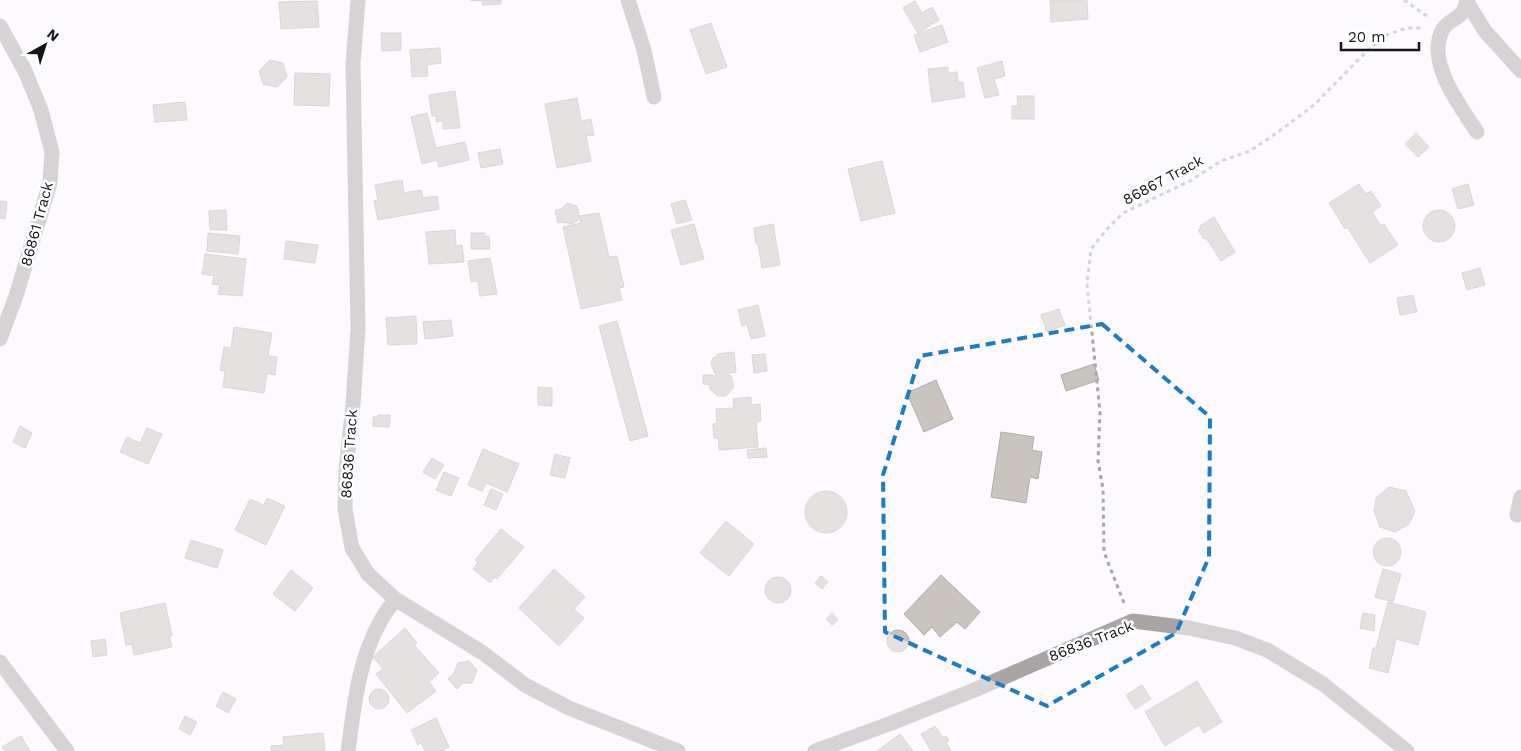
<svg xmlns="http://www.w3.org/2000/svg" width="1521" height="751" font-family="'Work Sans',sans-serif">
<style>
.building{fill:#c9c4be;stroke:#b0aca6}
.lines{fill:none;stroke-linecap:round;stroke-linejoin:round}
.path{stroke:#a8a6aa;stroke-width:3;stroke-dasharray:4 4;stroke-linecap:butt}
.street{stroke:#a8a5a4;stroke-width:15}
.marked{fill:none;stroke:#1e7bc7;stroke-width:4;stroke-dasharray:10 6;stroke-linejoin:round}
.labels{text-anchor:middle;stroke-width:5;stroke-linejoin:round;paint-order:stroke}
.street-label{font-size:15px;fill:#171518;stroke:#fff}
</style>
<rect width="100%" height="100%" fill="#fcfafe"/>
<!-- building -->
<g class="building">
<polygon points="470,0 501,0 501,4 482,5 483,1"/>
<polygon points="1050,0 1087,0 1088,19 1051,22"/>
<polygon points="317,1 319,27 281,29 279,2"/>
<polygon points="915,1 922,13 932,7 939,20 918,33 903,8"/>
<polygon points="711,23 727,67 706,74 690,30"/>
<polygon points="942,25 948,42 920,52 914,35"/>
<polygon points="381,33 401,33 401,50 382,51"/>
<polygon points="440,48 441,63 427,65 428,76 412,77 410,50"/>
<polygon points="270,60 283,63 287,77 277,87 263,84 259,71"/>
<polygon points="1002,61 1005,76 994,79 999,95 985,98 977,68"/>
<polygon points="948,67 948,73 957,72 958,82 963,82 965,97 932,102 928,69"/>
<polygon points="295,73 330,74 329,106 294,105"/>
<polygon points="455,91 460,128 443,129 443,121 436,122 436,116 432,116 429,95"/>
<polygon points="1017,96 1034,96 1034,119 1012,119 1012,106 1018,106"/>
<polygon points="577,98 581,121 591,119 594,135 586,136 591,161 557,168 545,104"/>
<polygon points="185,102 187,120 155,122 153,105"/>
<polygon points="427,113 436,148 465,142 469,160 439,167 437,160 422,164 411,117"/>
<polygon points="1416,133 1429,147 1418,157 1405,144"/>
<polygon points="500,149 503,164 481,168 478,153"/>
<polygon points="882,161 895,213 861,221 848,169"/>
<polygon points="402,180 404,193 421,190 423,198 437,196 439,209 378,220 374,201 378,200 375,185"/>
<polygon points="1359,184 1366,194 1371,191 1381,206 1372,212 1381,226 1384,224 1398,245 1370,263 1347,227 1345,229 1329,203"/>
<polygon points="1468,184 1474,205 1458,209 1452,189"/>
<polygon points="685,200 692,220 677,224 671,204"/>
<polygon points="0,201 7,202 5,219 0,218"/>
<polygon points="567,203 577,206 580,219 572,224 563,222 558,223 555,211 561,209"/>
<polygon points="226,210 227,230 210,230 209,211"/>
<circle cx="1439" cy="226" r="16"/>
<polygon points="599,213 609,257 617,256 624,287 619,288 622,300 581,309 563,227 581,223 579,216"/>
<polygon points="1214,217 1235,252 1221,261 1206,238 1204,239 1198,230 1201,228 1200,226"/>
<polygon points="694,224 704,259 681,265 671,230"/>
<polygon points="773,224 780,265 762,268 758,244 756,244 754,228"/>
<polygon points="455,230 456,246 462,245 464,262 429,264 426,232"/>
<polygon points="208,233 240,236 238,254 207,251"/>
<polygon points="471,233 485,233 485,236 489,236 490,249 471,249"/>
<polygon points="286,241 318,245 315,263 284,259"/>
<polygon points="205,254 246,259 242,296 218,294 220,285 212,284 214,276 202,274"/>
<polygon points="490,258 497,294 480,296 478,281 471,282 468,261"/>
<polygon points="1480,268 1485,285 1467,290 1462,273"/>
<polygon points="1413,295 1417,312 1400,315 1397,298"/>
<polygon points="758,305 765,336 751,339 747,324 742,326 738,310"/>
<polygon points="1059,309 1065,325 1047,332 1041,315"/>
<polygon points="416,316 417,344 388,345 386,318"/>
<polygon points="451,320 453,336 425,339 423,322"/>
<polygon points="617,321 648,436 630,441 599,326"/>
<polygon points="234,327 272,333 268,356 277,357 275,375 267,373 264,393 223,387 225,371 220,370 224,347 231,348"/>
<polygon points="734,352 736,372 727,373 731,376 734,387 726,396 718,396 710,389 710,385 703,384 703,375 713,375 713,376 717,374 714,372 711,363 713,358 717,356 718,354"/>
<polygon points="765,354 767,371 754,373 752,355"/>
<polygon points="1094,364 1099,380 1066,391 1061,375"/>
<polygon points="936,380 953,419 924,432 907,393"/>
<polygon points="538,387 552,388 552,406 538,405"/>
<polygon points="751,397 751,405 760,404 761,421 756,422 758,447 719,450 718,438 714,438 713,424 717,423 716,409 734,408 733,399"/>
<polygon points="378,415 390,415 389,427 373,426 373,417 378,417"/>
<polygon points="20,426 32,433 25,448 13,442"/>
<polygon points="147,428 162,434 148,464 120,452 127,437 140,443"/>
<polygon points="1001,432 1034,437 1032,450 1042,452 1038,479 1030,477 1026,503 991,497"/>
<polygon points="766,448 767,457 748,458 747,450"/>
<polygon points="483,449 519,464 507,492 486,483 482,491 468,485"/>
<polygon points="555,454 570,458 565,478 550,475"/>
<polygon points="432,458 444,465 435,479 423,472"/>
<polygon points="444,472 459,478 451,496 436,490"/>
<polygon points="1389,487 1406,491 1415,511 1409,524 1395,532 1380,527 1374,511 1376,498"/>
<polygon points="491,489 503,494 496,510 484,505"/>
<circle cx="826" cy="512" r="21"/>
<polygon points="267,498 285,506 266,545 235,530 250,499 264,505"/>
<polygon points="726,521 754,544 729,576 700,553"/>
<polygon points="501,529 524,547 497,579 495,577 490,583 473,569 478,562 475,560"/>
<circle cx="1387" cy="552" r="14"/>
<polygon points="191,540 223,550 217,568 185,558"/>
<polygon points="554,569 585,597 574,609 584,618 559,646 519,608"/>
<polygon points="1383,569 1401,574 1393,602 1375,597"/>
<polygon points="291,570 313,588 295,611 273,594"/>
<polygon points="941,575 980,612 965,629 957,622 940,637 932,627 924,635 904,614"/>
<polygon points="821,576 828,582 822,589 815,583"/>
<circle cx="778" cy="590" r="13"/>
<polygon points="1388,602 1426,612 1418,645 1396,639 1388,673 1369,668 1373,648 1376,648"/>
<polygon points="165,603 172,636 169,636 172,647 134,655 132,644 126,645 120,613"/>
<polygon points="832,613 838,620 832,625 826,619"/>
<polygon points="1363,613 1375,615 1374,631 1360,628"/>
<polygon points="405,628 417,643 414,645 439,673 429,682 436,691 407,713 376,674 383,669 373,657"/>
<circle cx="898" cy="641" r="11"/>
<polygon points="105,639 107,655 93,657 91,641"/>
<polygon points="469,661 477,670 472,683 463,683 457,689 448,679 453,675 458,663"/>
<polygon points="1197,681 1222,722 1204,733 1199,725 1165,746 1145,712"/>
<polygon points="1142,685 1151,699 1135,709 1126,695"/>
<circle cx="379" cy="699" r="10"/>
<polygon points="223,692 236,699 228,713 216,706"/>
<polygon points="185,716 197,722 190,735 179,729"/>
<polygon points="436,718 449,747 441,751 425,751 421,743 418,745 411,730"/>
<polygon points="935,726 943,738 946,736 949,741 946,742 951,751 931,751 921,734"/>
<polygon points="323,733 325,751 271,751 271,746 284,745 283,737"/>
<polygon points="900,734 913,751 877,751"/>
<polygon points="21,736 30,751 5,751 2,747"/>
</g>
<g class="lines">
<!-- path -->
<g class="path">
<polyline points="1404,0 1427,16"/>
<polyline points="1124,603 1104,552 1103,489 1098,461 1100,412 1087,284 1091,249 1108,228 1123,213 1190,181 1221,161 1250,151 1278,132 1314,105 1366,52 1384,36 1406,28 1423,28"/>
</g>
<!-- street -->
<g class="street">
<polyline points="358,0 353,64 358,329 353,404 346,470 345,509 352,548 368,574 395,599 483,653 525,685 569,708 678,751"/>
<polyline points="628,0 644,50 654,97"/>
<path d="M1467 0C1466 4 1464 11 1461 14 1455 20 1447 22 1443 29 1425 61 1460 106 1477 132"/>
<polyline points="1467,2 1485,31 1521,71"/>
<polyline points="0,26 25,71 41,110 52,152 50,183 16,296 0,339"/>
<polyline points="1517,515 1521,497"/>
<polyline points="0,662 67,751"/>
<path d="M348 751C354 708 358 661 380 622 384 614 390 607 395 599"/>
<polyline points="815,751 889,724 972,691 1133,621 1189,628 1235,638 1267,650 1323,684 1407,751"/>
</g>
</g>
<!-- marked area -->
<path d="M0 0H1521V751H0ZM1102 324 1210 417 1209 557 1176 633 1047 706 885 632 883 475 920 356Z" fill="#fcfafe" fill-opacity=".55" fill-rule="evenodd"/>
<path class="marked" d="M1102 324 1210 417 1209 557 1176 633 1047 706 885 632 883 475 920 356Z"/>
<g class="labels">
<!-- street labels -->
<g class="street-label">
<text transform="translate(1163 180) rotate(-28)" y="5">86867 Track</text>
<text transform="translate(37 224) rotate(-75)" y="5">86861 Track</text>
<text transform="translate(349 454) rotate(-86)" y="5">86836 Track</text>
<text transform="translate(1091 641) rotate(-21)" y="5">86836 Track</text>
</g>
</g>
<!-- north arrow -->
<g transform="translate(45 45) rotate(39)" stroke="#ffffff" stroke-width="4" paint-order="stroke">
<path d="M0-4L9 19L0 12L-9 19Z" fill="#171518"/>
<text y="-8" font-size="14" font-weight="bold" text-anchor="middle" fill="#171518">N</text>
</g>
<!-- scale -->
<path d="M1341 42v8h78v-8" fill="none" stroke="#171518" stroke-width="2.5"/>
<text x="1348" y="42" font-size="15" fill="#171518" stroke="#ffffff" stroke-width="4" paint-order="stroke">20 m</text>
</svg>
